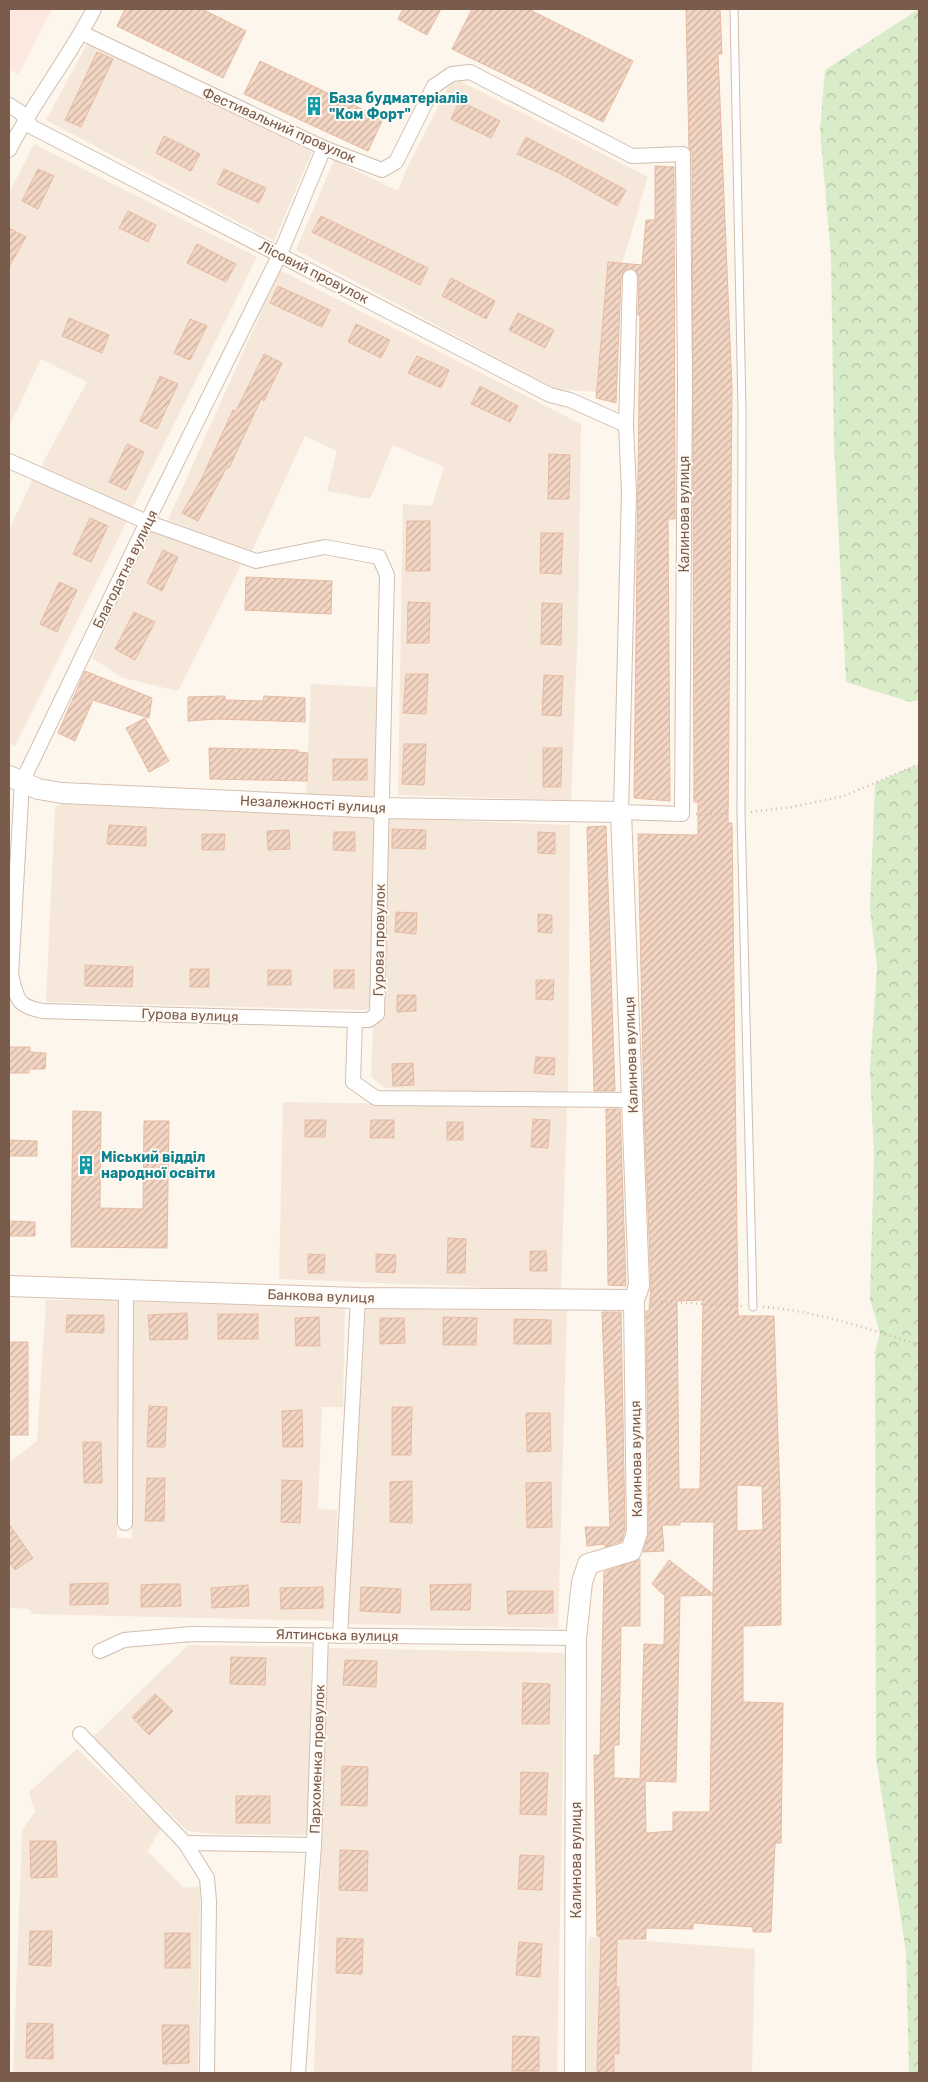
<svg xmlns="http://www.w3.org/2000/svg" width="928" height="2082" font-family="Rubik,sans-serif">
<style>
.residential{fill:#f5e8da}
.commercial{fill:#fde8e0}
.forest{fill:url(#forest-crowns)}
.building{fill:url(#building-hatch);stroke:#e6bba3;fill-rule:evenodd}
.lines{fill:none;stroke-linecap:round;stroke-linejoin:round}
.lane-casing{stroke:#d1beb0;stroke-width:9}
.street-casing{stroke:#d1beb0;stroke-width:16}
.secondary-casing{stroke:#d6c0b0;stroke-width:22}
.path{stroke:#d9b8a5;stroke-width:2.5;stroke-dasharray:1 4;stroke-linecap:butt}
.lane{stroke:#fff;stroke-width:7}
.street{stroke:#fff;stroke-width:14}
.secondary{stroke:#fff;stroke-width:20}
.labels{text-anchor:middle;stroke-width:4;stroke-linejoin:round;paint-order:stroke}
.culture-label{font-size:14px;font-weight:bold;fill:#0d838f;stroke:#fffaf3;text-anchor:start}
.street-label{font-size:14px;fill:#7a5c4d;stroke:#fffaf3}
</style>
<defs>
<pattern id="forest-crowns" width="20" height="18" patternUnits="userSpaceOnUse" patternTransform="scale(1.25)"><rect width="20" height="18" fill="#d8ecc9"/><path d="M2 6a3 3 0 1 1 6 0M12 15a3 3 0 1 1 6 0" fill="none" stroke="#b4c2a5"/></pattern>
<pattern id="building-hatch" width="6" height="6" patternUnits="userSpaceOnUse" patternTransform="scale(1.25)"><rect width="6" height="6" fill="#f3d5c3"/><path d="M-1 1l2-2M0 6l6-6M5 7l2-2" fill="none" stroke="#cab0a1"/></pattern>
</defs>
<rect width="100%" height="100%" fill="#fdf6ec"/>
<!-- residential -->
<g class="residential">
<polygon points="88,42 312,152 274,241 46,120"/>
<polygon points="460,81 648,177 622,264 608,262 596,392 556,389 296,250 334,160 398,191 407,168 450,83"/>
<polygon points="34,144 257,257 133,507 41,466 87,382 41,359 9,427 9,193"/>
<polygon points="280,270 581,424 578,625 571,800 398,795 403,504 432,506 444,467 393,445 370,499 327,491 337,451 305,436 251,553 168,520"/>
<polygon points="34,476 128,519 15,746 9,743 9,530"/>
<polygon points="152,530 241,565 178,691 123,678 92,658"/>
<polygon points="311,684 376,687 375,798 306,794"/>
<polygon points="62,804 374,817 370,1007 366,1010 46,1002 55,807"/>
<polygon points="387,818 570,825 568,1096 384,1088 371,1076 373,1027 384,1016"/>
<polygon points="283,1102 567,1107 561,1290 279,1279"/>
<polygon points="46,1300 119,1300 117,1537 132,1539 133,1302 345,1307 343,1407 322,1407 318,1509 337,1510 335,1621 32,1614 29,1609 12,1608 9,1604 9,1462 37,1441"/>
<polygon points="366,1306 567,1309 558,1628 347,1624"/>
<polygon points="188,1645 312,1647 309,1835 214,1834 187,1831 92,1738"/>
<polygon points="328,1648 565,1653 557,2073 314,2073"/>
<polygon points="77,1749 161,1829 147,1851 184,1888 200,1886 198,2073 13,2073 22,1830 35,1812 29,1792"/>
<polygon points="590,1937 755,1949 752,2073 586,2073 588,1945"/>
</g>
<!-- commercial -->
<polygon class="commercial" points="9,9 52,9 18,75 9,69"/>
<!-- forest -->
<g class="forest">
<polygon points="919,9 919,700 910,702 846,682 834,444 831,258 820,129 825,70"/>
<polygon points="919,764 919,2073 909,2073 906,1952 876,1758 875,1351 880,1333 870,1299 874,1157 870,1069 877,967 870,909 875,783"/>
</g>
<!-- building -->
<g class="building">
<polygon points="125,9 202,9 246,31 223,78 117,26"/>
<polygon points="403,9 441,9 427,35 398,19"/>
<polygon points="472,9 528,9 633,61 603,122 452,49"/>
<path d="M686 9H720L722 54H718L732 388 728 823H732L738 1316H774L780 1498 781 1625 743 1626V1702L783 1703 781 1843H775L771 1932H753V1927L693 1923V1929L646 1928V1939H617L616 1987H619V2054L614 2053V2073H597L601 1937 597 1936 594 1755H600L604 1572 640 1559V1626H621L619 1745H614V1778L640 1779 644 1644 664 1645 665 1596 652 1584 669 1560 713 1594 714 1522H680V1525H662L664 1551 643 1552 649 1532 646 1311H649L651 1286 644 1109 638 834 698 835V802H694L692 154 689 148ZM703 1300 700 1489H679L677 1301ZM737 1485 762 1486 763 1530 737 1531ZM713 1595 710 1812H673V1831L646 1833 645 1781 676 1782 680 1596Z"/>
<polygon points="97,52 113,59 81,127 65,120"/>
<polygon points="260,61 383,119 368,151 244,94"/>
<polygon points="460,101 500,121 491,138 451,119"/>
<polygon points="164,136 200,154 191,171 156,153"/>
<polygon points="526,137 626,190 617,206 559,173 517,154"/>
<polygon points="655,166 674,167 675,519 668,519 670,801 634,798 640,315 638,315 639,277 635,270 631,268 625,270 621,277 616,403 596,398 608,262 642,265 646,220 655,220"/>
<polygon points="38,169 54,176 38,209 22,201"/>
<polygon points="224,169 266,188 259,203 217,184"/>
<polygon points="128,211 156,225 148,242 119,228"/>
<polygon points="321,216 428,268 420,285 312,232"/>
<polygon points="9,228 26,237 9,267"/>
<polygon points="197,244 236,264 226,282 187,263"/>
<polygon points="451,278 495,301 486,319 442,296"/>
<polygon points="278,286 330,310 322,327 270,303"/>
<polygon points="518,313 554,330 545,348 509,330"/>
<polygon points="69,318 109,335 102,353 62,336"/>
<polygon points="190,319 207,326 190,360 174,353"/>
<polygon points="356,324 390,340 381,358 348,342"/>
<polygon points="264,354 282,363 264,401 261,399 229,468 227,467 198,521 182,513 202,478 233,410 236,411"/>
<polygon points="417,356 449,370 441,388 408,373"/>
<polygon points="160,376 178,384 157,429 140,421"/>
<polygon points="480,386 518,406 510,422 471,404"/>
<polygon points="127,444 144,452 126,490 109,482"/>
<polygon points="549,454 570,455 569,499 548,499"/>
<polygon points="90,518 108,526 91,562 73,554"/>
<polygon points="407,521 430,521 430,571 406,571"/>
<polygon points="541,533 563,533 561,574 540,573"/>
<polygon points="163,550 178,557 162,591 147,583"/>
<polygon points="246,577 332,581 331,614 245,610"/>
<polygon points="59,582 77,590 57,632 40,624"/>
<polygon points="408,602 430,603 429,643 407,643"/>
<polygon points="542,603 562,604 561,645 541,644"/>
<polygon points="134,612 155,622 135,660 115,649"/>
<polygon points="85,671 152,698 149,718 93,700 75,741 58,733"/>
<polygon points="406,674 428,674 426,714 403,713"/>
<polygon points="544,675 563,676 561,716 542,715"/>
<polygon points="225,696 225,700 263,701 264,696 305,698 305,722 217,719 188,721 188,697"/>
<polygon points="145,718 169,761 149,772 126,728"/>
<polygon points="404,744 426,744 424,785 402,784"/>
<polygon points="209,748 298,750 298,752 308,753 307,781 210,779"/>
<polygon points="543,748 562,748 561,787 543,787"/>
<rect x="333" y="759" width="34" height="21"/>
<polygon points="109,825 146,827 146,846 107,844"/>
<polygon points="606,826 615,1091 594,1091 587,827"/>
<polygon points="392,829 426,830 425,849 392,848"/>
<polygon points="289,830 290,849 268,850 267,831"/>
<polygon points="334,832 355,832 355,851 333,850"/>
<polygon points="538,832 555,833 555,854 538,853"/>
<polygon points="202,834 225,834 224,850 202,850"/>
<polygon points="396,912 417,913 416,934 395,932"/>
<polygon points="538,914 552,915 552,933 538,932"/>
<polygon points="85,965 133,967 132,987 85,986"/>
<rect x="190" y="969" width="19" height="18"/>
<rect x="268" y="970" width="23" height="15"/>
<rect x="334" y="970" width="20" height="18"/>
<polygon points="536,980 554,980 553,1000 536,999"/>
<polygon points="397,995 416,995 416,1011 397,1012"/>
<polygon points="9,1047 30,1047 30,1052 46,1053 45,1069 29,1069 29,1073 9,1073"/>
<polygon points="536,1057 555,1058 554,1075 534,1073"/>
<polygon points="413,1063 414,1085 393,1086 392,1064"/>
<polygon points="606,1109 620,1109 626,1286 608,1285"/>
<polygon points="73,1111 101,1112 100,1208 143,1209 144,1121 169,1121 167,1248 71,1247"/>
<polygon points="533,1119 550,1120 548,1148 531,1147"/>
<polygon points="305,1120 326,1120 325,1137 305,1137"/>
<polygon points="371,1120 394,1120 394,1138 370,1138"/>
<rect x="447" y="1122" width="16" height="18"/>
<polygon points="9,1140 37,1141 37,1156 9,1156"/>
<polygon points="9,1221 35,1222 35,1236 9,1236"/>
<polygon points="448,1238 466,1239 465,1273 447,1273"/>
<polygon points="530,1251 546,1251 547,1271 530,1271"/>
<polygon points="308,1254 325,1255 324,1273 308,1273"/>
<polygon points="376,1254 396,1255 395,1273 376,1272"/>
<polygon points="602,1312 621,1312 625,1530 622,1541 605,1547 605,1544 587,1546 585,1527 610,1527"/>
<polygon points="187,1313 188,1339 150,1340 148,1315"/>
<rect x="218" y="1314" width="40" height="25"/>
<polygon points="67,1315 104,1315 104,1333 66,1332"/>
<polygon points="319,1317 320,1346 296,1346 295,1318"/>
<polygon points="443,1317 477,1318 476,1345 443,1345"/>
<polygon points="380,1318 404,1318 405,1343 380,1344"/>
<polygon points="514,1319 551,1320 551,1344 514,1344"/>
<rect x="9" y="1342" width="19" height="93"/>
<polygon points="149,1406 167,1407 165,1447 147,1447"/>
<polygon points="392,1407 412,1407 411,1455 392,1455"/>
<polygon points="302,1410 303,1447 283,1447 282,1411"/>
<polygon points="526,1413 550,1413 551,1451 527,1452"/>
<polygon points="83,1442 101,1442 102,1483 84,1483"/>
<polygon points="147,1478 165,1478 164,1521 145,1521"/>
<polygon points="282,1480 302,1481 300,1523 281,1522"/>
<polygon points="412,1481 412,1523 390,1522 390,1482"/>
<polygon points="551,1482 552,1527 527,1528 526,1483"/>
<polygon points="9,1524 33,1558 15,1570 9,1562"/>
<polygon points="108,1583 108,1604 70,1605 70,1584"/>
<polygon points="161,1584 180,1584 181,1606 141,1607 141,1585"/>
<polygon points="471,1584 470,1610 431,1610 430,1585"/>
<polygon points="248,1585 249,1606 212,1608 211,1588"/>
<polygon points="323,1587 323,1608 281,1609 280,1588"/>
<polygon points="361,1587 401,1589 400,1613 360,1611"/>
<polygon points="507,1591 553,1591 553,1613 508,1614"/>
<polygon points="231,1657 266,1658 265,1685 230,1684"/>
<polygon points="345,1660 377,1661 376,1687 343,1685"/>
<polygon points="523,1683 550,1684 549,1724 522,1724"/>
<polygon points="155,1694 173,1711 149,1735 132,1717"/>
<polygon points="342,1766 368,1767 367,1806 341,1805"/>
<polygon points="521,1772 548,1773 546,1815 520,1814"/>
<rect x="236" y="1796" width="34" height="27"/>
<polygon points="30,1841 56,1841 57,1877 31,1878"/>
<polygon points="340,1850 368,1851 367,1891 339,1890"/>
<polygon points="520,1855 544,1856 542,1890 518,1889"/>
<polygon points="30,1931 52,1931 51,1966 29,1965"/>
<rect x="165" y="1933" width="25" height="35"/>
<polygon points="337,1938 363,1939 362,1974 336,1973"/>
<polygon points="519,1942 542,1944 540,1977 516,1975"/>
<polygon points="27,2023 53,2024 53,2059 26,2058"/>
<polygon points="162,2025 189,2025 189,2063 163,2064"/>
<polygon points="513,2036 539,2037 539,2071 512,2071"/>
</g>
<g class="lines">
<!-- lane casing -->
<g class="lane-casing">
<polyline id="lane" points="734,9 742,412 741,814 753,1307"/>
</g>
<!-- street casing -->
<g class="street-casing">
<g id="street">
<polyline points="82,33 324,148 382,170 396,162 434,86 452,74 470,72 632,156 683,154 685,381 682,814 621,812 629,491 626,425 630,277"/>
<polyline points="9,105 20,112 32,127 550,395 570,400 626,425"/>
<path d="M324 148 280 254 147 522 22 782 11 975C18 1000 16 1006 43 1011L355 1020"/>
<path d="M9 150C34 101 69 58 94 9"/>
<polyline points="9,461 147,522 256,561 325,547 379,557 387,575 377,1014 369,1020 355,1020 353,1082 376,1098 633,1100"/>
<polyline points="125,1523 126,1290"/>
<polyline points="340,1636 358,1298"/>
<polyline points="100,1651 124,1640 192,1634 576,1638"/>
<polyline points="80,1734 185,1843"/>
<polyline points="207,2073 209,1901 207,1878 185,1843 314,1845 321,1635"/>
<polyline points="298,2073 314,1845"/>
</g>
</g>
<!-- secondary casing -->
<g class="secondary-casing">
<g id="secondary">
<polyline points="9,776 38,789 62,793 382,808 621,812 639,1286 634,1300 637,1532 631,1551 588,1564 582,1582 576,1638 575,2073"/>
<polyline points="9,1286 358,1298 634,1300"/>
</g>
</g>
<!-- path -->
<g class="path">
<polyline points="751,812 792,807 844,796 919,764"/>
<polyline points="696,814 731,814"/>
<polyline points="651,1301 743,1306"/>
<path d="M763 1307C814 1310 871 1330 919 1345"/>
</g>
<!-- lane -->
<use href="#lane" class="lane"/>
<!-- street -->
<use href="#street" class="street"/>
<!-- secondary -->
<use href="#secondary" class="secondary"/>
</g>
<!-- icons -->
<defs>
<g id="building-bare" transform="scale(1.5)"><path d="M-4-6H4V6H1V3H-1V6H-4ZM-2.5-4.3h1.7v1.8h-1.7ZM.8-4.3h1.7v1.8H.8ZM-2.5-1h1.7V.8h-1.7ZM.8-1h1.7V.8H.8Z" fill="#0f9aa8" stroke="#fffaf3" stroke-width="2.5" paint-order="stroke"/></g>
</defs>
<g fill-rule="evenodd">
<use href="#building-bare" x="314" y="106"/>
<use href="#building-bare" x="86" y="1165"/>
</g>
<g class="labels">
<!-- culture labels -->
<g class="culture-label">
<text x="329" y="103">База будматеріалів<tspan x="329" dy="16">"Ком Форт"</tspan></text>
<text x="101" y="1162">Міський відділ<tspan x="101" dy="16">народної освіти</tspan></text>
</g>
<!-- street labels -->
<g class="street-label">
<text transform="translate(279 125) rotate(24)" y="5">Фестивальний провулок</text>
<text transform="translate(314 272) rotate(27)" y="5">Лісовий провулок</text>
<text transform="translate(684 514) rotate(-90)" y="5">Калинова вулиця</text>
<text transform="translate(125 569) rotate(-64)" y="5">Благодатна вулиця</text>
<text transform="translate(313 804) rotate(3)" y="5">Незалежності вулиця</text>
<text transform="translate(379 940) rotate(-89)" y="5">Гурова провулок</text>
<text transform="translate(190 1015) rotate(2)" y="5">Гурова вулиця</text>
<text transform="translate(631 1055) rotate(-92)" y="5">Калинова вулиця</text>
<text transform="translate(321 1296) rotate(2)" y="5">Банкова вулиця</text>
<text transform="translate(636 1459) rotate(-91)" y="5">Калинова вулиця</text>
<text transform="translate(337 1635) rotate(1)" y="5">Ялтинська вулиця</text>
<text transform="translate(317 1759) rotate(-88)" y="5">Пархоменка провулок</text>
<text transform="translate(576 1860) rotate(-90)" y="5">Калинова вулиця</text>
</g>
</g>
<!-- border -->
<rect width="928" height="2082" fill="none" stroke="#7a5c4d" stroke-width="20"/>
</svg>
